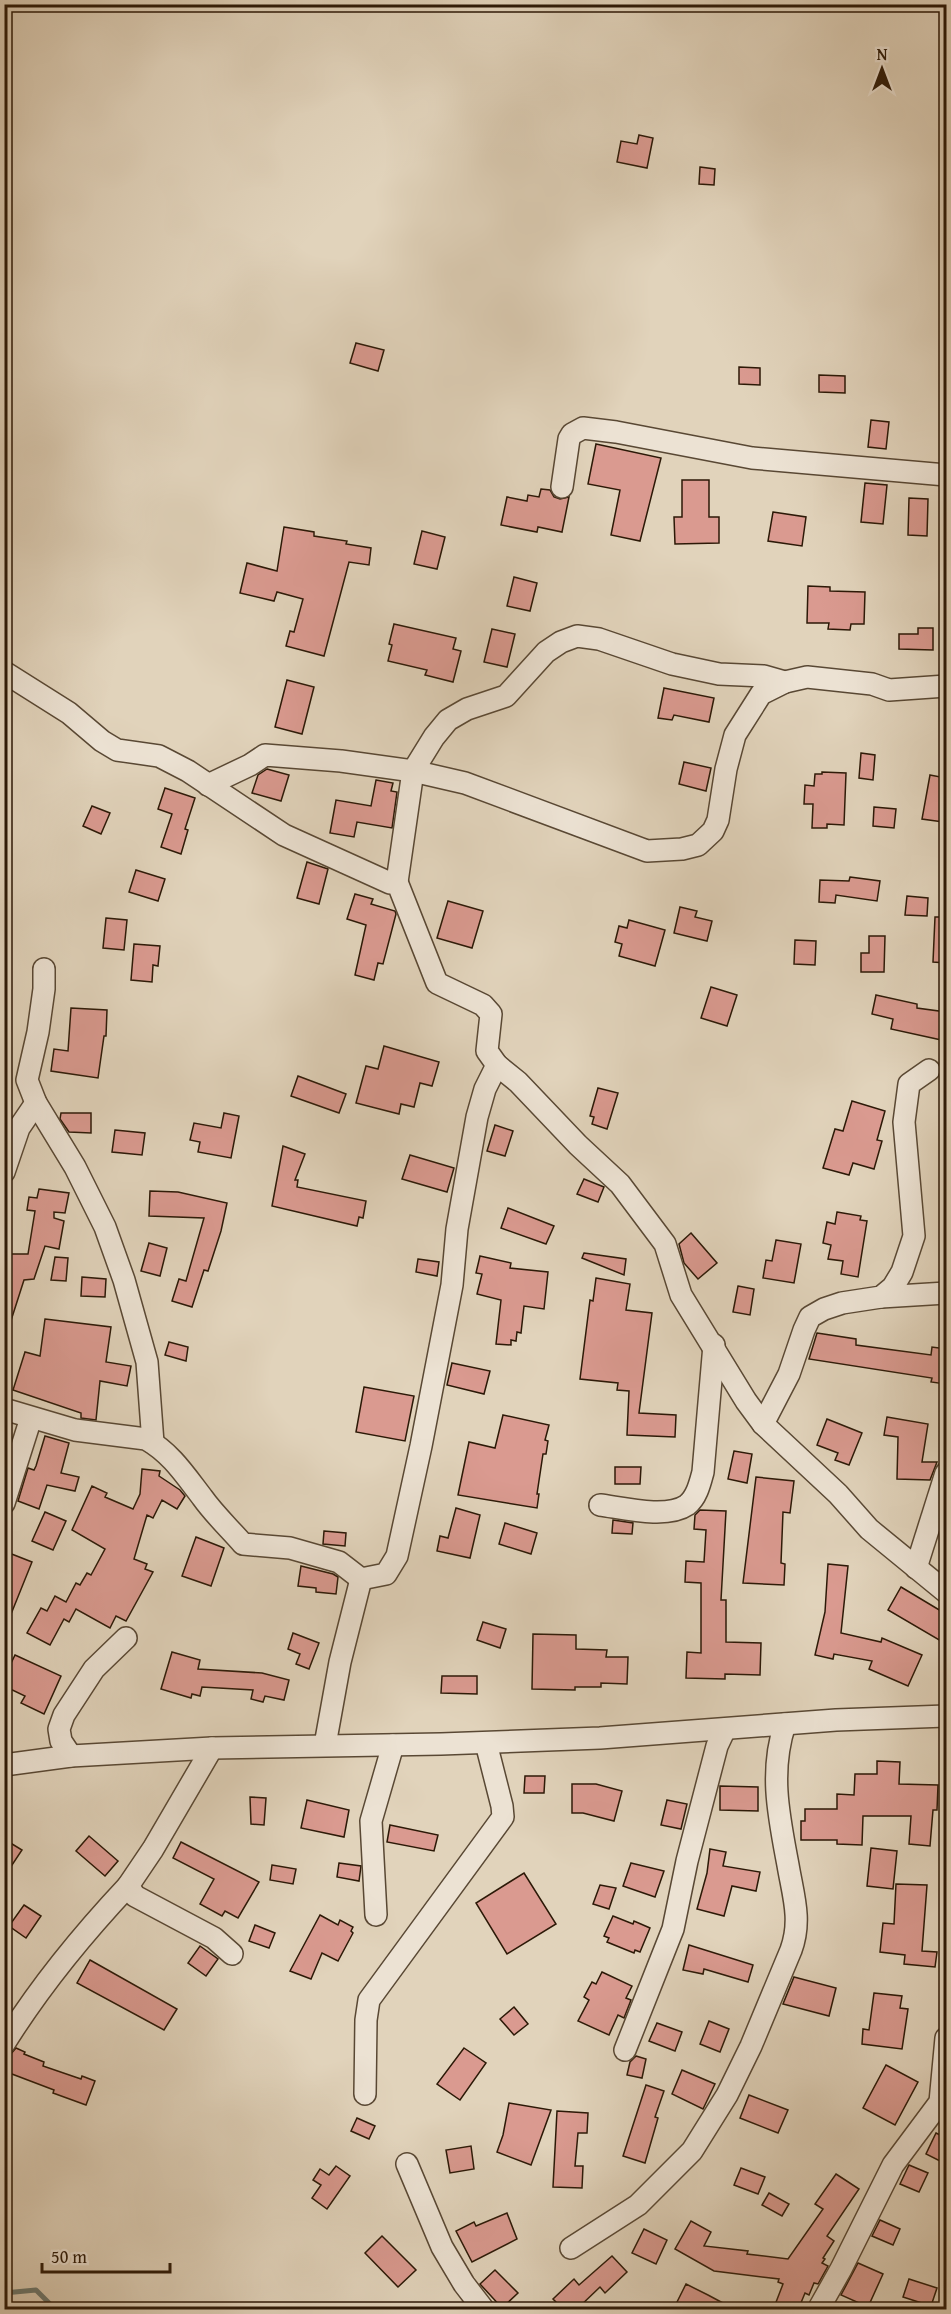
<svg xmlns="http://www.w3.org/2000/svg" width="951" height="2314" font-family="'Gentium Book Plus',serif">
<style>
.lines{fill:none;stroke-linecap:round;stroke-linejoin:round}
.stream{stroke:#6b7870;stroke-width:5}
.building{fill:#da9a90;stroke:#2c1907;stroke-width:1.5}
.minor-casing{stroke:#594834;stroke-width:24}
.minor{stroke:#ece2d3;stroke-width:21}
</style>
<rect width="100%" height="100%" fill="#e1d3bb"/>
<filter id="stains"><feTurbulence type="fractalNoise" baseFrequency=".00333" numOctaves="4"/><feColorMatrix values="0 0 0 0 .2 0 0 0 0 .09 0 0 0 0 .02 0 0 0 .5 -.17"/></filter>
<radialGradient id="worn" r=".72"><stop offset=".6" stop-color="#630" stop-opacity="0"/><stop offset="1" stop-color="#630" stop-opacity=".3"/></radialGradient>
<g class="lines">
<!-- stream -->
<polyline class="stream" points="4,2293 36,2290 56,2310"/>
</g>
<!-- building -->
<g class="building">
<polygon points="639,135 653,138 647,168 617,162 621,141 637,144"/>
<polygon points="700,167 715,169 714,185 699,184"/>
<polygon points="356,343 384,350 378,371 350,363"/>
<polygon points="739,367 760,368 760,385 739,384"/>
<polygon points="819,375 845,376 845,393 819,392"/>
<polygon points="871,420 889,422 886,449 868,447"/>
<polygon points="596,444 661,458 640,541 611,535 620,490 588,484"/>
<polygon points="682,480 709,480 709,517 719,517 719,543 675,544 674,517 682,517"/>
<polygon points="865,483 887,485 883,524 861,522"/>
<polygon points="541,489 550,490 554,497 560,499 569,497 562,532 538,527 537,532 501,525 507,497 527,501 528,495 539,497"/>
<polygon points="909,498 928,499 927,536 908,535"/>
<polygon points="773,512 806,517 802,546 768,541"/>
<polygon points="284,527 314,532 314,536 347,541 346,544 371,548 369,565 349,562 324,656 286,646 290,631 294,632 303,599 277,592 274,601 240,593 247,563 277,571"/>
<polygon points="422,531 445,537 437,569 414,564"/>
<polygon points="514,577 537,583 530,611 507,606"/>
<polygon points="808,586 830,587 830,591 865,592 864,624 851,624 850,630 828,629 829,623 807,623"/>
<polygon points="394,624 456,638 453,649 461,651 453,682 425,675 427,670 388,661 392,645 389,644"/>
<polygon points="918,628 933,628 933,650 899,649 899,634 918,634"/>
<polygon points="492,629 515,634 507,667 484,662"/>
<polygon points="287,680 314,687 302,734 275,727"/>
<polygon points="664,688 714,698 709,722 674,715 672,720 658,718"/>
<polygon points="861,753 875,755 873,780 859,778"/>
<polygon points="684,762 711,768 706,791 679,784"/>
<polygon points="267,769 289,775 281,801 252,793 258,775"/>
<polygon points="822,772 846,773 844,825 827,824 827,828 812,828 813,804 804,804 805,785 814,786 815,774 822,774"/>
<polygon points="930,775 946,778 946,803 943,822 922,819"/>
<polygon points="376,780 393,783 391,791 397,792 392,828 357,822 354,837 330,833 336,800 371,806"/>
<polygon points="165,788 195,798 185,829 188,830 181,854 161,847 172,814 158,809"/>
<polygon points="92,806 110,813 101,834 83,826"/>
<polygon points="874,807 896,809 894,828 873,826"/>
<polygon points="307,862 328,869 319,904 297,898"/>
<polygon points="136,870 165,879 158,901 129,892"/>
<polygon points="850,877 880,881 877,901 836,895 835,903 819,902 820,880 849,881"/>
<polygon points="355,894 373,899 371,904 395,911 396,914 383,964 378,963 374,980 355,975 366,925 347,919"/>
<polygon points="907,896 928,898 927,916 905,915"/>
<polygon points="448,901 483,911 472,948 437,938"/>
<polygon points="680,907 697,911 695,917 712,921 707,941 674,933"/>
<polygon points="935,917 946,917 946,963 933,962"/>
<polygon points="106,918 127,920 124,950 103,948"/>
<polygon points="629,920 665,930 655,966 619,956 622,944 615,942 619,926 627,928"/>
<polygon points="869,936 885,936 884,972 861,972 861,953 869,953"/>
<polygon points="795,940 816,941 815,965 794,964"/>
<polygon points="134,944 160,946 158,966 153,965 152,982 131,980"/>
<polygon points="711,987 737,995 727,1026 701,1018"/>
<polygon points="876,995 917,1004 917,1008 946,1012 946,1041 891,1029 893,1019 872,1014"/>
<polygon points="71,1008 107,1010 106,1036 104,1036 98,1078 51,1071 54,1049 68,1051"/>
<polygon points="384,1046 439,1062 432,1086 420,1083 414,1107 401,1104 399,1114 356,1103 366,1066 378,1069"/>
<polygon points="298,1076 346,1094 339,1113 291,1096"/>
<polygon points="598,1088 618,1093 607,1129 592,1124 594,1117 590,1116"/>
<polygon points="852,1101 885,1111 877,1140 882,1141 874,1169 853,1163 849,1175 823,1168 835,1129 843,1131"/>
<polygon points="61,1113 91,1113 91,1133 69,1132 60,1119"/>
<polygon points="224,1113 239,1116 231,1158 198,1152 200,1142 190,1140 194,1123 221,1128"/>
<polygon points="495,1125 513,1131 505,1156 487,1151"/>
<polygon points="115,1130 145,1133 142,1155 112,1152"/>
<polygon points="283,1146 305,1154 295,1180 298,1180 297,1187 366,1201 363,1218 359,1217 357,1226 272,1206"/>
<polygon points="410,1155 454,1168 447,1192 402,1179"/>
<polygon points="584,1179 604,1187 598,1202 577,1194"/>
<polygon points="39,1189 69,1193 65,1213 54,1212 54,1218 64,1221 59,1249 45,1246 34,1279 24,1280 7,1333 4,1332 4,1258 6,1254 28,1254 35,1211 27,1210 29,1197 37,1198"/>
<polygon points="150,1191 178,1192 227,1203 221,1231 208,1271 204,1270 192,1307 172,1301 179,1279 186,1281 204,1218 149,1216"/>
<polygon points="508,1208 554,1226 546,1244 501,1228"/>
<polygon points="837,1212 861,1216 860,1220 867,1221 858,1277 841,1274 843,1261 828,1259 831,1245 823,1243 827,1222 835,1224"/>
<polygon points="691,1233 717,1263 698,1279 684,1263 679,1244"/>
<polygon points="776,1240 801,1244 794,1283 763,1278 766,1260 772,1261"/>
<polygon points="149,1243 167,1248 160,1276 141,1271"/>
<polygon points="584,1253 626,1259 624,1275 582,1258"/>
<polygon points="480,1256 511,1263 510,1268 548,1272 544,1309 524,1306 521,1333 517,1332 516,1341 511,1340 511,1345 496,1344 501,1300 477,1294 482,1274 476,1273"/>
<polygon points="55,1257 68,1258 66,1281 51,1280"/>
<polygon points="418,1259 439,1262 437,1276 416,1272"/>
<polygon points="82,1277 106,1279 105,1297 81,1296"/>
<polygon points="596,1278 630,1284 626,1310 652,1313 639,1413 676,1415 675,1437 627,1435 629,1391 617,1390 618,1383 580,1379 590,1300 593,1301"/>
<polygon points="738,1286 754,1289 750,1315 733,1312"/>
<polygon points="45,1319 111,1327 106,1362 131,1366 127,1386 100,1381 96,1420 81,1418 81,1413 13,1390 25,1352 40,1356"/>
<polygon points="817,1333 856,1339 856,1345 931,1355 932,1347 946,1349 945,1384 931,1382 932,1378 809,1359"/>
<polygon points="169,1342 188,1347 186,1361 165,1355"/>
<polygon points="452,1363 490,1371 484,1394 447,1385"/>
<polygon points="364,1387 414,1396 405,1441 356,1432"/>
<polygon points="503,1415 549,1425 545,1440 548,1441 546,1454 543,1454 537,1494 539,1494 537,1508 458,1495 469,1442 495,1448"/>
<polygon points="887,1417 928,1424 922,1462 937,1462 930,1480 897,1479 898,1437 884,1435"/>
<polygon points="827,1419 862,1433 849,1465 835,1460 838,1453 817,1445"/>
<polygon points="45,1436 69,1443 61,1473 79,1477 75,1491 47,1485 39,1509 18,1501 28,1468 34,1470 36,1466"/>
<polygon points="734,1451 752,1454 747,1483 728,1479"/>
<polygon points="615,1467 641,1467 640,1484 615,1484"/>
<polygon points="142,1469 160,1471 159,1476 180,1490 185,1496 177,1509 162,1500 153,1518 147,1515 134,1559 147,1564 145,1569 153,1572 126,1621 116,1616 110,1628 76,1609 69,1622 64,1619 50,1645 27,1633 41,1608 47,1611 55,1596 66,1602 76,1583 80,1585 87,1573 91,1575 105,1549 72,1530 92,1486 107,1493 105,1497 133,1509 140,1494"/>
<polygon points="756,1477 794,1481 790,1513 783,1512 781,1563 785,1564 784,1585 743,1583"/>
<polygon points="456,1508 480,1515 470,1558 437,1551 440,1536 448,1538"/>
<polygon points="700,1510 726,1511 721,1600 726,1600 726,1642 761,1643 760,1675 725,1674 725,1679 686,1678 687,1652 701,1653 701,1583 685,1582 686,1561 704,1562 706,1530 694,1529 695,1515"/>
<polygon points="45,1512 66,1521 53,1550 32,1541"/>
<polygon points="613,1520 633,1523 632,1534 612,1533"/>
<polygon points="505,1523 537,1533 531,1554 499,1544"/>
<polygon points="324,1531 346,1533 345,1546 323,1544"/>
<polygon points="196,1537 224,1548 211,1586 182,1576"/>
<polygon points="4,1551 32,1562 5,1629 4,1629"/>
<polygon points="828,1564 848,1566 841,1633 881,1642 882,1638 922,1655 908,1686 869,1669 872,1661 834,1654 833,1659 815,1655 825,1612"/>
<polygon points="301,1566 333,1574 338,1577 336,1594 316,1592 316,1588 298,1586"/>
<polygon points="901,1587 946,1614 946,1644 888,1610"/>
<polygon points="483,1622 506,1629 500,1648 477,1640"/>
<polygon points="293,1633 319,1643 309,1669 296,1664 300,1654 288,1649"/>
<polygon points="533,1634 576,1635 576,1649 607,1650 606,1657 628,1657 627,1684 601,1683 601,1687 575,1687 575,1690 532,1689"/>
<polygon points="172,1652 200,1660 198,1669 262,1673 289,1680 284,1700 265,1696 263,1702 251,1699 253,1690 202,1687 200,1696 192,1694 191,1698 161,1689"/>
<polygon points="15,1655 61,1676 44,1714 21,1703 25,1696 4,1686 4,1678"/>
<polygon points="442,1676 477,1676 477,1694 441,1693"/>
<polygon points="877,1761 900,1762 899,1784 938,1785 937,1810 933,1810 930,1846 909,1844 911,1816 863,1816 862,1845 837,1844 837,1840 801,1840 801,1821 805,1821 805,1809 837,1809 837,1794 854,1795 855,1774 877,1774"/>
<polygon points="525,1776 545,1776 544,1793 524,1793"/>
<polygon points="572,1784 596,1784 622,1791 614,1821 583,1813 572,1813"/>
<polygon points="720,1786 758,1787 758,1811 720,1810"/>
<polygon points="250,1797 266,1798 264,1825 251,1824"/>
<polygon points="307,1800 349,1810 344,1837 301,1828"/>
<polygon points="667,1800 687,1804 681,1829 661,1825"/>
<polygon points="390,1825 438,1835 434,1851 387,1842"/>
<polygon points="89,1836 118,1861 105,1876 76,1851"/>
<polygon points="4,1839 22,1850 4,1877"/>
<polygon points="181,1842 259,1882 238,1918 225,1911 222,1916 200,1904 214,1879 173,1858"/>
<polygon points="871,1848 897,1851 893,1889 867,1886"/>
<polygon points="710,1849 726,1852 723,1866 760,1872 756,1891 732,1886 724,1916 697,1909 707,1873"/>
<polygon points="339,1863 361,1866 359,1881 337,1877"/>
<polygon points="631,1863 664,1871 655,1897 623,1886"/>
<polygon points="272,1865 296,1869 293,1884 270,1880"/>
<polygon points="524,1873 556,1924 507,1954 476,1903"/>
<polygon points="896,1884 927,1885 922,1951 937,1952 935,1967 904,1964 905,1955 880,1952 883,1923 894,1924"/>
<polygon points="600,1885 616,1888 609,1909 593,1904"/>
<polygon points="24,1905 41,1916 26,1938 9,1926"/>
<polygon points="320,1915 338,1925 340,1920 353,1927 351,1931 353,1933 338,1961 322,1953 311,1979 290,1971"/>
<polygon points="613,1916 633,1924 634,1921 650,1928 640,1952 635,1950 634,1953 607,1942 609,1938 604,1936"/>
<polygon points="255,1925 275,1933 269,1948 249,1941"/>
<polygon points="689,1945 753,1965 748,1982 704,1969 703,1974 683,1970"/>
<polygon points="200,1946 218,1959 206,1976 188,1963"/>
<polygon points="90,1960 177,2009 164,2030 77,1983"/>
<polygon points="602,1972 632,1986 626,1998 631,2000 624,2018 618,2015 609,2035 578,2021 589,2000 584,1997 592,1982 596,1984"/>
<polygon points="794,1977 836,1988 829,2016 783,2004"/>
<polygon points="874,1993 902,1996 900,2008 908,2009 902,2049 862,2044 863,2029 869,2030"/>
<polygon points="514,2007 528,2024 514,2035 500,2019"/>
<polygon points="709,2021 729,2029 720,2052 700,2044"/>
<polygon points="657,2023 682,2032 675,2051 649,2041"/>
<polygon points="16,2048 25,2052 24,2054 44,2062 43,2066 81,2079 82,2076 95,2081 86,2105 53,2093 54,2090 4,2071 9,2056"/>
<polygon points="464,2048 486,2063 460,2100 437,2084"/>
<polygon points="636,2056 646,2059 642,2078 627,2075 630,2062"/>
<polygon points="886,2065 918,2082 895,2125 863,2108"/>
<polygon points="682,2070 715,2084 703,2109 672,2094"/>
<polygon points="646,2085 664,2091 655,2117 658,2118 645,2163 623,2156"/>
<polygon points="749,2095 788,2110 778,2133 740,2118"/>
<polygon points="509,2103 551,2110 531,2165 497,2152 503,2135"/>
<polygon points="557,2111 588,2113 587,2133 578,2133 575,2166 583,2166 582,2188 553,2187"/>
<polygon points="357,2118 375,2126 369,2139 351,2131"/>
<polygon points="936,2133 946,2138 946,2164 926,2154"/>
<polygon points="471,2146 474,2169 450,2173 446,2150"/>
<polygon points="909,2165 928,2173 919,2192 900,2184"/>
<polygon points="336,2166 350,2176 327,2209 312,2198 321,2185 313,2180 320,2169 329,2175"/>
<polygon points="741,2168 765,2177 758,2194 734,2185"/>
<polygon points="836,2174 859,2189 827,2236 834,2241 823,2258 825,2259 822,2263 828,2266 818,2284 814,2283 809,2295 805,2293 798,2310 773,2310 783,2284 778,2282 779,2279 714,2271 675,2249 691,2221 711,2232 704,2246 748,2251 747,2254 788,2259 823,2209 815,2204"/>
<polygon points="769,2193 789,2204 782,2216 762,2205"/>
<polygon points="507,2213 517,2239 472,2262 456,2231 474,2222 476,2226"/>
<polygon points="880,2220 900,2229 893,2245 872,2236"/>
<polygon points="644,2229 667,2240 656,2264 632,2253"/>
<polygon points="382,2236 416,2270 398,2287 365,2253"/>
<polygon points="612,2256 627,2272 605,2293 600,2287 576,2310 549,2310 556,2302 553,2299 574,2279 579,2285"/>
<polygon points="858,2263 883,2274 868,2307 841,2295"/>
<polygon points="495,2270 518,2293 502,2308 480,2284"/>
<polygon points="909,2279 937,2288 931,2306 903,2297"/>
<polygon points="686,2284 708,2295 736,2310 673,2310"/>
</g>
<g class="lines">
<!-- minor casing -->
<g class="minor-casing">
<g id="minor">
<polyline points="562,487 569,439 572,434 583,428 616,432 752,458 946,475"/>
<polyline points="4,672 69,713 102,741 117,750 159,756 188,771 284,835 390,883 397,882 437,983 483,1005 491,1014 487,1051 497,1065 518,1082 578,1145 620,1184 665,1244 681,1295 746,1401 763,1424 838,1494 869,1529 946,1592"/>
<polyline points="208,785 250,765 265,755 341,761 413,771 465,783 647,851 682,849 698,845 713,831 718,820 726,769 735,735 761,694 785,682 807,677 872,684 889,690 946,686"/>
<polyline points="397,882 413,771 434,737 448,720 467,709 506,696 546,652 561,642 577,636 599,639 672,664 719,674 764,676 785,682"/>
<polyline points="44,969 44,989 38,1032 27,1080 36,1103 75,1167 105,1227 124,1280 147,1362 153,1443"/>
<polyline points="4,1172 19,1128 36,1103"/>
<polyline points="881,1297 946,1293"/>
<path d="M4 1409 75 1430 146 1439C171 1453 185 1475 202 1497 214 1514 229 1528 243 1544L290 1548 339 1562 361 1579 386 1574 397 1556 421 1446 452 1285 457 1229 477 1117 485 1089 497 1065"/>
<polyline points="763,1424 789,1374 804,1330 810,1317 824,1309 842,1303 881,1297 893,1287 902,1272 914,1236 904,1122 909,1084 929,1070"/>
<polyline points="4,1503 31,1418"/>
<path d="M600 1505C623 1508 667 1519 687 1505 697 1497 700 1483 703 1472L714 1345"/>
<polyline points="916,1568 946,1473"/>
<polyline points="325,1745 340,1662 361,1579"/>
<polyline points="212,1748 153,1849 128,1886 135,1896 214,1938 232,1954"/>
<polyline points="71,1756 61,1741 59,1729 64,1715 94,1669 126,1638"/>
<polyline points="4,1765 71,1756 212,1748 441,1744 600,1738 836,1720 946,1716"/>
<polyline points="376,1915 371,1821 393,1745"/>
<path d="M4 2044C40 1986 82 1935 128 1886"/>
<polyline points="625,2050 673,1929 687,1861 717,1746 725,1729"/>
<polyline points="365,2094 366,2020 369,2000 503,1817 502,1806 486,1743"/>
<polyline points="407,2164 442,2247 464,2284 484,2310"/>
<path d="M571 2248 638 2205 692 2151 727 2095 751 2046 791 1950C802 1920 793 1895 788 1865 779 1817 769 1772 785 1724"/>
<polyline points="818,2310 841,2269 893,2165 940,2102 946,2038"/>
</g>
</g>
<!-- minor -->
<use href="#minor" class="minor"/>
</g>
<!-- margin -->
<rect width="951" height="2314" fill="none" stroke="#e1d3bb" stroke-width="24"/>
<rect x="6" y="6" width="939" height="2302" fill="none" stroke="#2c1907" stroke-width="3"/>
<rect x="12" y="12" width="927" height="2290" fill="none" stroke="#2c1907" stroke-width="1.5"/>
<!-- north arrow -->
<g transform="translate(882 69)" stroke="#ece2d3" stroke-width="4.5" paint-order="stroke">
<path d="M0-4.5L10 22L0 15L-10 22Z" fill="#2c1907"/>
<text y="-9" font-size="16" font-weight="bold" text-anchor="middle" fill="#2c1907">N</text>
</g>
<!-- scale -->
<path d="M42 2263v9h128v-9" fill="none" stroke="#2c1907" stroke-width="3"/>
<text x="51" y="2263" font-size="18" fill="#2c1907" stroke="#ece2d3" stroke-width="4.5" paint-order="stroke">50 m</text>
<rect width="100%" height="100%" filter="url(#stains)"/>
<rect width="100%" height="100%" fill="url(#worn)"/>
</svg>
